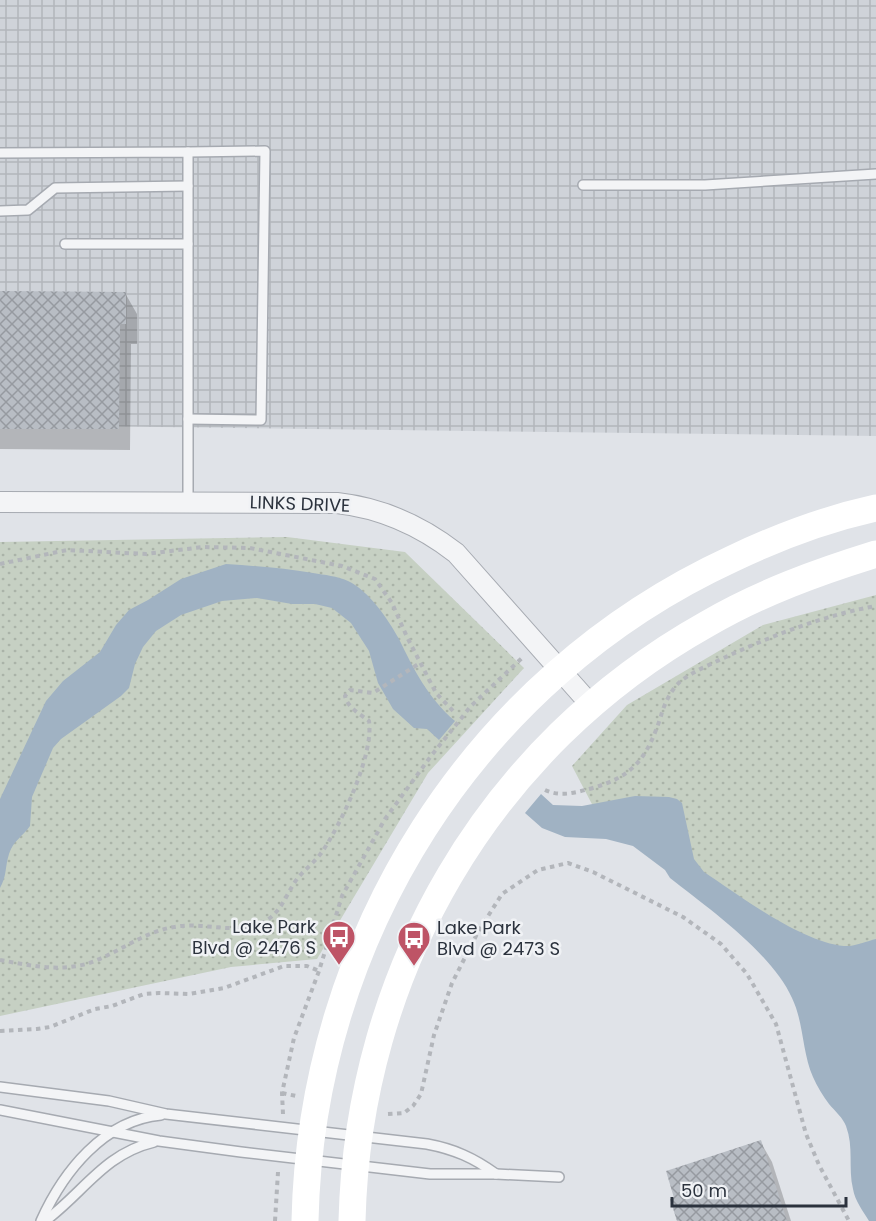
<svg xmlns="http://www.w3.org/2000/svg" width="876" height="1221" font-family="Poppins,sans-serif">
<style>
.industrial{fill:url(#industrial-grid)}
.grass{fill:url(#grass-dots)}
.water{fill:#a0b2c3}
.shadow{fill:#0003}
.building{fill:url(#building-cross-hatch)}
.lines{fill:none;stroke-linecap:round;stroke-linejoin:round}
.lane-casing{stroke:#a6aab1;stroke-width:12}
.street-casing{stroke:#a6aab1;stroke-width:22}
.path{stroke:#b3b6bb;stroke-width:4;stroke-dasharray:4.5 4.5;stroke-linecap:butt}
.lane{stroke:#f3f4f6;stroke-width:9}
.street{stroke:#f3f4f6;stroke-width:20}
.secondary{stroke:#fff;stroke-width:27}
.labels{text-anchor:middle;stroke-width:5;stroke-linejoin:round;paint-order:stroke}
.street-label{font-size:18px;fill:#2b323d;stroke:#f0f2f5}
.poi-label{font-size:18px;fill:#2b323d;stroke:#f0f2f5;text-anchor:end}
</style>
<defs>
<pattern id="industrial-grid" width="8" height="8" patternUnits="userSpaceOnUse" patternTransform="scale(1.5)"><rect width="8" height="8" fill="#cfd3d9"/><path d="M0 4h8M4 0v8" fill="none" stroke="#b2b6bb"/></pattern>
<pattern id="grass-dots" width="8" height="8" patternUnits="userSpaceOnUse" patternTransform="scale(1.5)"><rect width="8" height="8" fill="#c6d0c3"/><path d="M2 2h.1M6 6h.1" fill="none" stroke="#aab3a8" stroke-width="1.8" stroke-linecap="round"/></pattern>
<pattern id="building-cross-hatch" width="8" height="8" patternUnits="userSpaceOnUse" patternTransform="scale(1.5)"><rect width="8" height="8" fill="#b8bdc4"/><path d="M0 0l8 8M0 8l8-8" fill="none" stroke="#969aa0"/></pattern>
</defs>
<rect width="100%" height="100%" fill="#e0e3e8"/>
<!-- industrial -->
<polygon class="industrial" points="0,0 876,0 876,436 0,425"/>
<!-- grass -->
<g class="grass">
<polygon points="287,537 405,552 524,668 428,773 317,959 231,967 0,1016 0,542"/>
<polygon points="876,595 876,1147 796,954 594,808 572,766 627,705 763,625"/>
</g>
<!-- water -->
<g class="water">
<path d="M226 564C256 566 284 568 313 573 325 575 337 576 348 581 369 591 388 619 399 639 414 670 428 698 455 721L439 740 427 729 414 728 393 709 378 683 369 651 351 623 332 608 315 604H292L257 598 222 601 181 615 156 631 143 647 135 664 129 688 121 696 61 739 53 748 32 797 30 826C23 836 13 841 9 854 5 866 7 876 0 888V799L46 701 63 681 100 652 116 625 129 610 148 600 181 579Z"/>
<path d="M541 794 553 805 582 806 635 796 669 797 677 799 682 803 694 859 704 872C740 896 801 942 844 946 854 947 867 941 876 939V1221H869C863 1211 855 1201 853 1189 848 1168 854 1147 846 1126 843 1118 835 1111 829 1104 823 1096 817 1086 813 1077 802 1052 804 1023 792 998 772 953 708 908 670 878L665 870 633 846 606 839 565 837 542 828 525 813Z"/>
</g>
<!-- shadow -->
<g class="shadow">
<polygon points="0,292 125,293 137,314 137,344 131,344 130,450 0,449"/>
<polygon points="760,1141 772,1162 791,1221 679,1221"/>
</g>
<!-- building -->
<g class="building">
<polygon points="0,291 126,292 126,324 120,324 119,429 0,429"/>
<polygon points="761,1140 787,1221 677,1221 670,1199 674,1198 666,1171"/>
</g>
<g class="lines">
<!-- lane casing -->
<g class="lane-casing">
<g id="lane">
<polyline points="0,153 188,152 188,502"/>
<polyline points="583,185 705,185 876,174"/>
<polyline points="0,211 28,210 55,188 188,186"/>
<polyline points="65,244 188,244"/>
<polyline points="188,419 261,420 265,151 188,152"/>
<path d="M0 1087 109 1101 166 1114 427 1144C454 1149 474 1158 496 1174"/>
<polyline points="0,1110 159,1141 241,1152 430,1174 496,1174 559,1177"/>
<path d="M41 1221C63 1172 104 1120 161 1115"/>
<path d="M45 1221C84 1192 104 1154 154 1142"/>
</g>
</g>
<!-- street casing -->
<g class="street-casing">
<path id="street" d="M0 502 337 503C382 508 420 525 456 553L591 705"/>
</g>
<!-- path -->
<g class="path">
<polyline points="0,564 67,550 146,554 203,547 250,548 342,566 375,579 392,603 407,637 436,693 456,714"/>
<path d="M545 790C560 797 574 793 589 789 634 777 647 758 661 716 664 704 672 688 681 681 695 670 714 663 730 655 777 634 825 615 876 606"/>
<path d="M0 960C28 965 57 972 86 964 116 955 142 932 174 927 204 921 236 936 264 922 282 912 286 894 297 879 304 870 315 862 322 852 341 824 374 755 369 721 360 714 347 707 345 696L350 690 373 693 420 663"/>
<polyline points="0,1031 37,1029 50,1027 95,1009 112,1006 144,994 159,993 189,994 224,988 284,966 307,966 319,971"/>
<polyline points="282,1093 296,1096"/>
<polyline points="283,1114 282,1093 294,1038 319,971 342,896 385,819 431,756 471,706 523,657"/>
<polyline points="388,1114 404,1113 413,1106 421,1094 434,1035 452,983 478,932 502,894 538,870 568,863 593,872 683,917 721,944 747,974 776,1024 806,1134 819,1165 849,1221"/>
<polyline points="275,1221 278,1172"/>
</g>
<!-- lane -->
<use href="#lane" class="lane"/>
<!-- street -->
<use href="#street" class="street"/>
<!-- secondary -->
<g class="secondary">
<path d="M305 1221C311 938 474 678 732 559 778 537 826 519 876 508"/>
<path d="M352 1221C358 972 489 746 707 624 760 593 818 572 876 554"/>
</g>
</g>
<!-- icons -->
<defs>
<g id="bus-pin" transform="scale(1.725)"><path d="M0 17L-7.5 6A9.5 9.5 0 1 1 7.5 6Z" fill="#be5466" stroke="#f0f2f5"/><path d="M-5-6H5V4H4V6H2V4H-2V6H-4V4H-5ZM-3.5-4V0h7V-4ZM-3.5 1.2v1.5H-2V1.2ZM2 1.2v1.5H3.5V1.2Z" fill="#fff"/></g>
</defs>
<g fill-rule="evenodd">
<use href="#bus-pin" x="339" y="937"/>
<use href="#bus-pin" x="414" y="938"/>
</g>
<g class="labels">
<!-- street labels -->
<g class="street-label">
<text transform="translate(300 504) rotate(2)" y="6">LINKS DRIVE</text>
</g>
<!-- poi labels -->
<g class="poi-label">
<text x="316" y="933">Lake Park<tspan x="316" dy="21">Blvd @ 2476 S</tspan></text>
<text x="437" y="934" text-anchor="start">Lake Park<tspan x="437" dy="21">Blvd @ 2473 S</tspan></text>
</g>
</g>
<!-- scale -->
<path d="M672 1197v9h174v-9" fill="none" stroke="#2b323d" stroke-width="3"/>
<text x="681" y="1197" font-size="18" fill="#2b323d" stroke="#f0f2f5" stroke-width="4.5" paint-order="stroke">50 m</text>
</svg>
